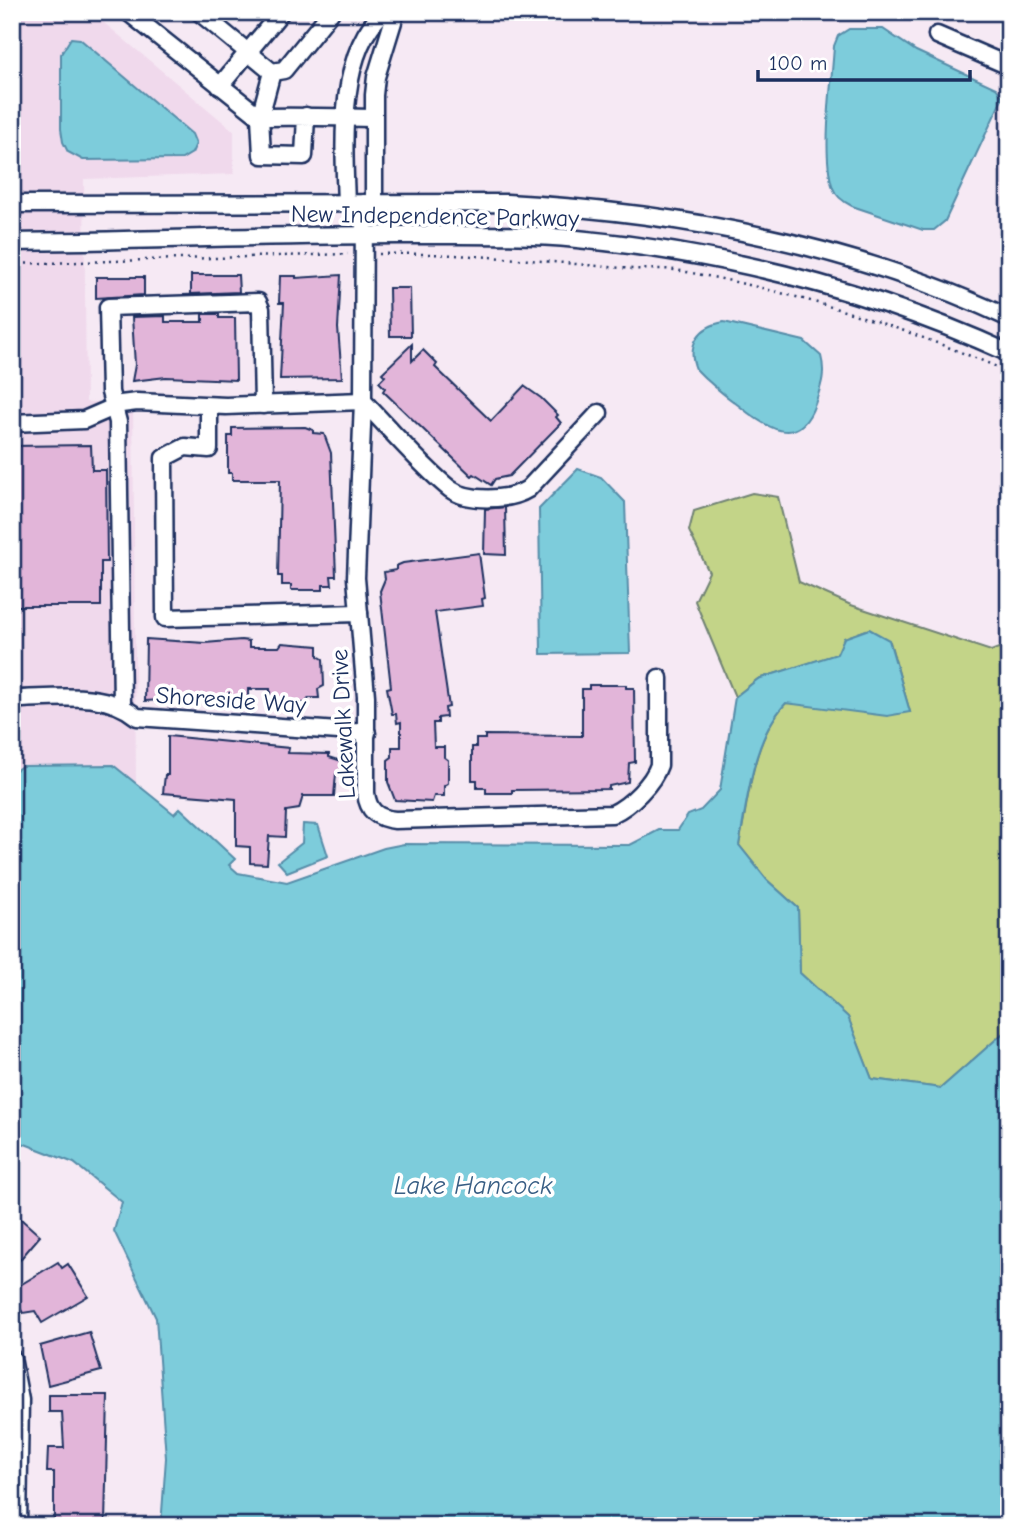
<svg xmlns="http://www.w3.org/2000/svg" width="1021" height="1538" font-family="'Comic Neue',sans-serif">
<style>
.built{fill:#f0d9ec}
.green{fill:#c3d488;stroke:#6f8273;stroke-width:2}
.water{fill:#7dccdb;stroke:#568da9;stroke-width:2}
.building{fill:#e2b5d9;stroke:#1b2f5e;stroke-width:2}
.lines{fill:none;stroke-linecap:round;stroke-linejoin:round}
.minor-casing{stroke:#1b2f5e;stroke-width:21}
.path{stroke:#1b2f5e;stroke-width:2.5;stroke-dasharray:2 5;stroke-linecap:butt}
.minor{stroke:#fff;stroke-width:16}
.labels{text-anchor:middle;stroke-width:7;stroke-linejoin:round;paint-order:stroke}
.street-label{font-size:24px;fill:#1b2f5e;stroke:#fff}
.water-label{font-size:26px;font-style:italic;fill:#385e84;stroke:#fff}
</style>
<rect width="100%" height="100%" fill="#f6e9f4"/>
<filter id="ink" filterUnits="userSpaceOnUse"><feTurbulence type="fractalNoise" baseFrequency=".0143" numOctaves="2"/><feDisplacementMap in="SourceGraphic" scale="14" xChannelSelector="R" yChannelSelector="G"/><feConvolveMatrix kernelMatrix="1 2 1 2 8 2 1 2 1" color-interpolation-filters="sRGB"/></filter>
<g filter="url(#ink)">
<!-- built -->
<polygon class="built" points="12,12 91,12 234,131 234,174 84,179 86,402 133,401 136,783 113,765 22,766 12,773"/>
<!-- green -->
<path class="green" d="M752 493 778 497 799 582 851 605 991 651 1009 644V1028L941 1088 872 1079 848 1017 800 973 798 908 767 880 739 845C749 798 752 739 786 703L910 712 890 642 869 629 844 638 838 654 758 679 735 697 695 601 709 572 689 531 694 511Z"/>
<!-- water -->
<g class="water">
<path d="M849 29H883L916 51 996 88 1003 97 945 221 934 230H923L852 206C844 202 836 197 833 188 821 156 832 82 834 46L838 36Z"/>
<polygon points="71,38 80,39 192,134 196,144 192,153 182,159 83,160 68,152 63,142 61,129 61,54"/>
<path d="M724 322 804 341 821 356C826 374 821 386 815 404 798 451 765 427 738 405 723 394 709 383 696 369 686 345 699 326 724 322Z"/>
<polygon points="578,469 601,477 625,502 630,653 541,654 539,509"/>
<path d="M869 629 889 640 910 712 887 716 786 703C752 739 748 798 739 845L767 880 798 908 800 973 848 1017 872 1079 941 1088 1009 1028V1526H161L166 1458 156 1318 114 1231 122 1202 74 1163 12 1139V773L22 766 113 765 174 814 180 808 235 859 229 865 238 873 287 882 384 848 404 844 630 845 659 830H678L688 815 701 810 720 790 735 697 758 679 837 654 844 638Z"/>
<polygon points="303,824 318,825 328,856 287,872 278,862 302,843"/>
</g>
<!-- building -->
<g class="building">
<polygon points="191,275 238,275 239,292 191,294"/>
<polygon points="341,275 338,328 342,378 280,379 284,303 279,303 280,276 296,276 296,278"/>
<polygon points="96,277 144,277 144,295 96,298"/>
<polygon points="389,288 410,288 411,336 390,336"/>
<polygon points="203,314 219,314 219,318 235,318 236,380 166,377 132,381 135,365 132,317 165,316 165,322 203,322"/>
<polygon points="412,344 412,361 423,350 437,364 435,367 491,421 524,386 541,398 558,415 556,417 561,423 509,476 495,479 491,485 474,474 472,476 383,391 385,388 379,382 385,376 382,373"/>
<polygon points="305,427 313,430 313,433 324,434 331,453 336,576 331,576 332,585 323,585 323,590 291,590 291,585 282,585 282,576 278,576 280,480 232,480 232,473 228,473 228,436 232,436 232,428"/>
<polygon points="91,445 92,470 106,470 107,562 101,562 101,606 12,606 12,446"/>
<polygon points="505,507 506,555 484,554 485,509"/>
<polygon points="479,553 485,598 482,599 483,606 435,612 449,707 445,708 446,717 438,718 438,723 433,723 434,747 444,747 444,757 448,760 448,783 444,786 444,796 434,796 432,802 395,800 388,782 388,760 392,757 392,747 401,747 401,722 397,723 396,714 392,714 387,688 391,687 380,591 385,579 384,572 396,570 396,566 403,563"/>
<polygon points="146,639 205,643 241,640 249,641 249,647 279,647 282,643 318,646 318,656 323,659 324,686 318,689 319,698 309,698 306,703 282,703 279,699 270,698 270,689 248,689 248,703 198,698 145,701"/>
<polygon points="589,685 626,685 626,688 634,688 635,762 629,763 628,782 609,786 609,789 512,790 512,793 486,793 486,788 477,788 477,780 472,780 472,747 476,747 476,739 485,739 485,735 582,736 582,689 589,689"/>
<polygon points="168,736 289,748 288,753 329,754 329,757 342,761 341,774 336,774 334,796 303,796 299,809 286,811 285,837 269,836 267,864 250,863 250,847 236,846 236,799 163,793 165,775 168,775"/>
<polygon points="12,1211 40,1236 12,1269"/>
<polygon points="58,1262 62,1268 68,1264 88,1296 42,1323 35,1311 23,1313 12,1296 12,1290"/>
<polygon points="89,1332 101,1371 48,1385 40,1346"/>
<polygon points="49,1395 108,1395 105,1524 54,1526 54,1472 47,1472 48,1448 64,1448 62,1412 49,1412"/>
</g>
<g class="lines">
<!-- minor casing -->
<g class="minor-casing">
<g id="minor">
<polyline points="128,12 260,117 272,72"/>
<polyline points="199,12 272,72 284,70 331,12"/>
<polyline points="937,35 1009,66"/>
<polyline points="220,86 281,12"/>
<path d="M306 116 304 156 262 155 260 117C298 116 335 117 373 118"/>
<path d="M346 203C344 148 337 52 384 12"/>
<path d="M364 203 363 401 356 578 366 696V793C368 811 377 818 395 820L612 814C630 806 653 783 659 765V678"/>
<polyline points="374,203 374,95 376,77 396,12"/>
<path d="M12 204 507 203C677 212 853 245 1009 318"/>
<path d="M12 242C148 241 283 234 419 235 471 235 525 234 577 239 725 253 873 291 1009 353"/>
<polyline points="209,406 209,449 185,447 164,458 165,618 359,613"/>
<path d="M12 423 84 420 121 404 137 402 226 406 363 401C387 426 423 468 450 489 468 502 509 501 528 489L599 413"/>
<path d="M12 699C53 699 104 689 137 717L367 733"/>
<polyline points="122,704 118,422 110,392 108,307 258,302 261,309 263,405"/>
<polyline points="12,1358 20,1400 18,1526"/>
</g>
</g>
<!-- path -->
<g class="path">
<path d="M379 254C464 252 548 262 633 269 647 270 661 268 675 270 791 290 901 326 1009 372"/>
<polyline points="12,264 348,254"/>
</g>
<!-- minor -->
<use href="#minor" class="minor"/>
</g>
</g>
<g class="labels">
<!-- street labels -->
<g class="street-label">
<text transform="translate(435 216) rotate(1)" y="8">New Independence Parkway</text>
<text transform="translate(231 700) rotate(4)" y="8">Shoreside Way</text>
<text transform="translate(343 724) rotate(-93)" y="8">Lakewalk Drive</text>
</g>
<!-- water labels -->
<g class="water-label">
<text x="473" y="1194">Lake Hancock</text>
</g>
</g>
<!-- margin -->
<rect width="1021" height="1538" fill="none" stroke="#fff" stroke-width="42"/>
<rect x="21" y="21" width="979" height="1496" fill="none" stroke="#1b2f5e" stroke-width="2.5" filter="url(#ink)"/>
<!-- scale -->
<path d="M758 70v10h212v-10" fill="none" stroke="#1b2f5e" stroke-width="3.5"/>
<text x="769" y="70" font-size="21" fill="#1b2f5e" stroke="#ffffff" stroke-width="5" paint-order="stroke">100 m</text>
</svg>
